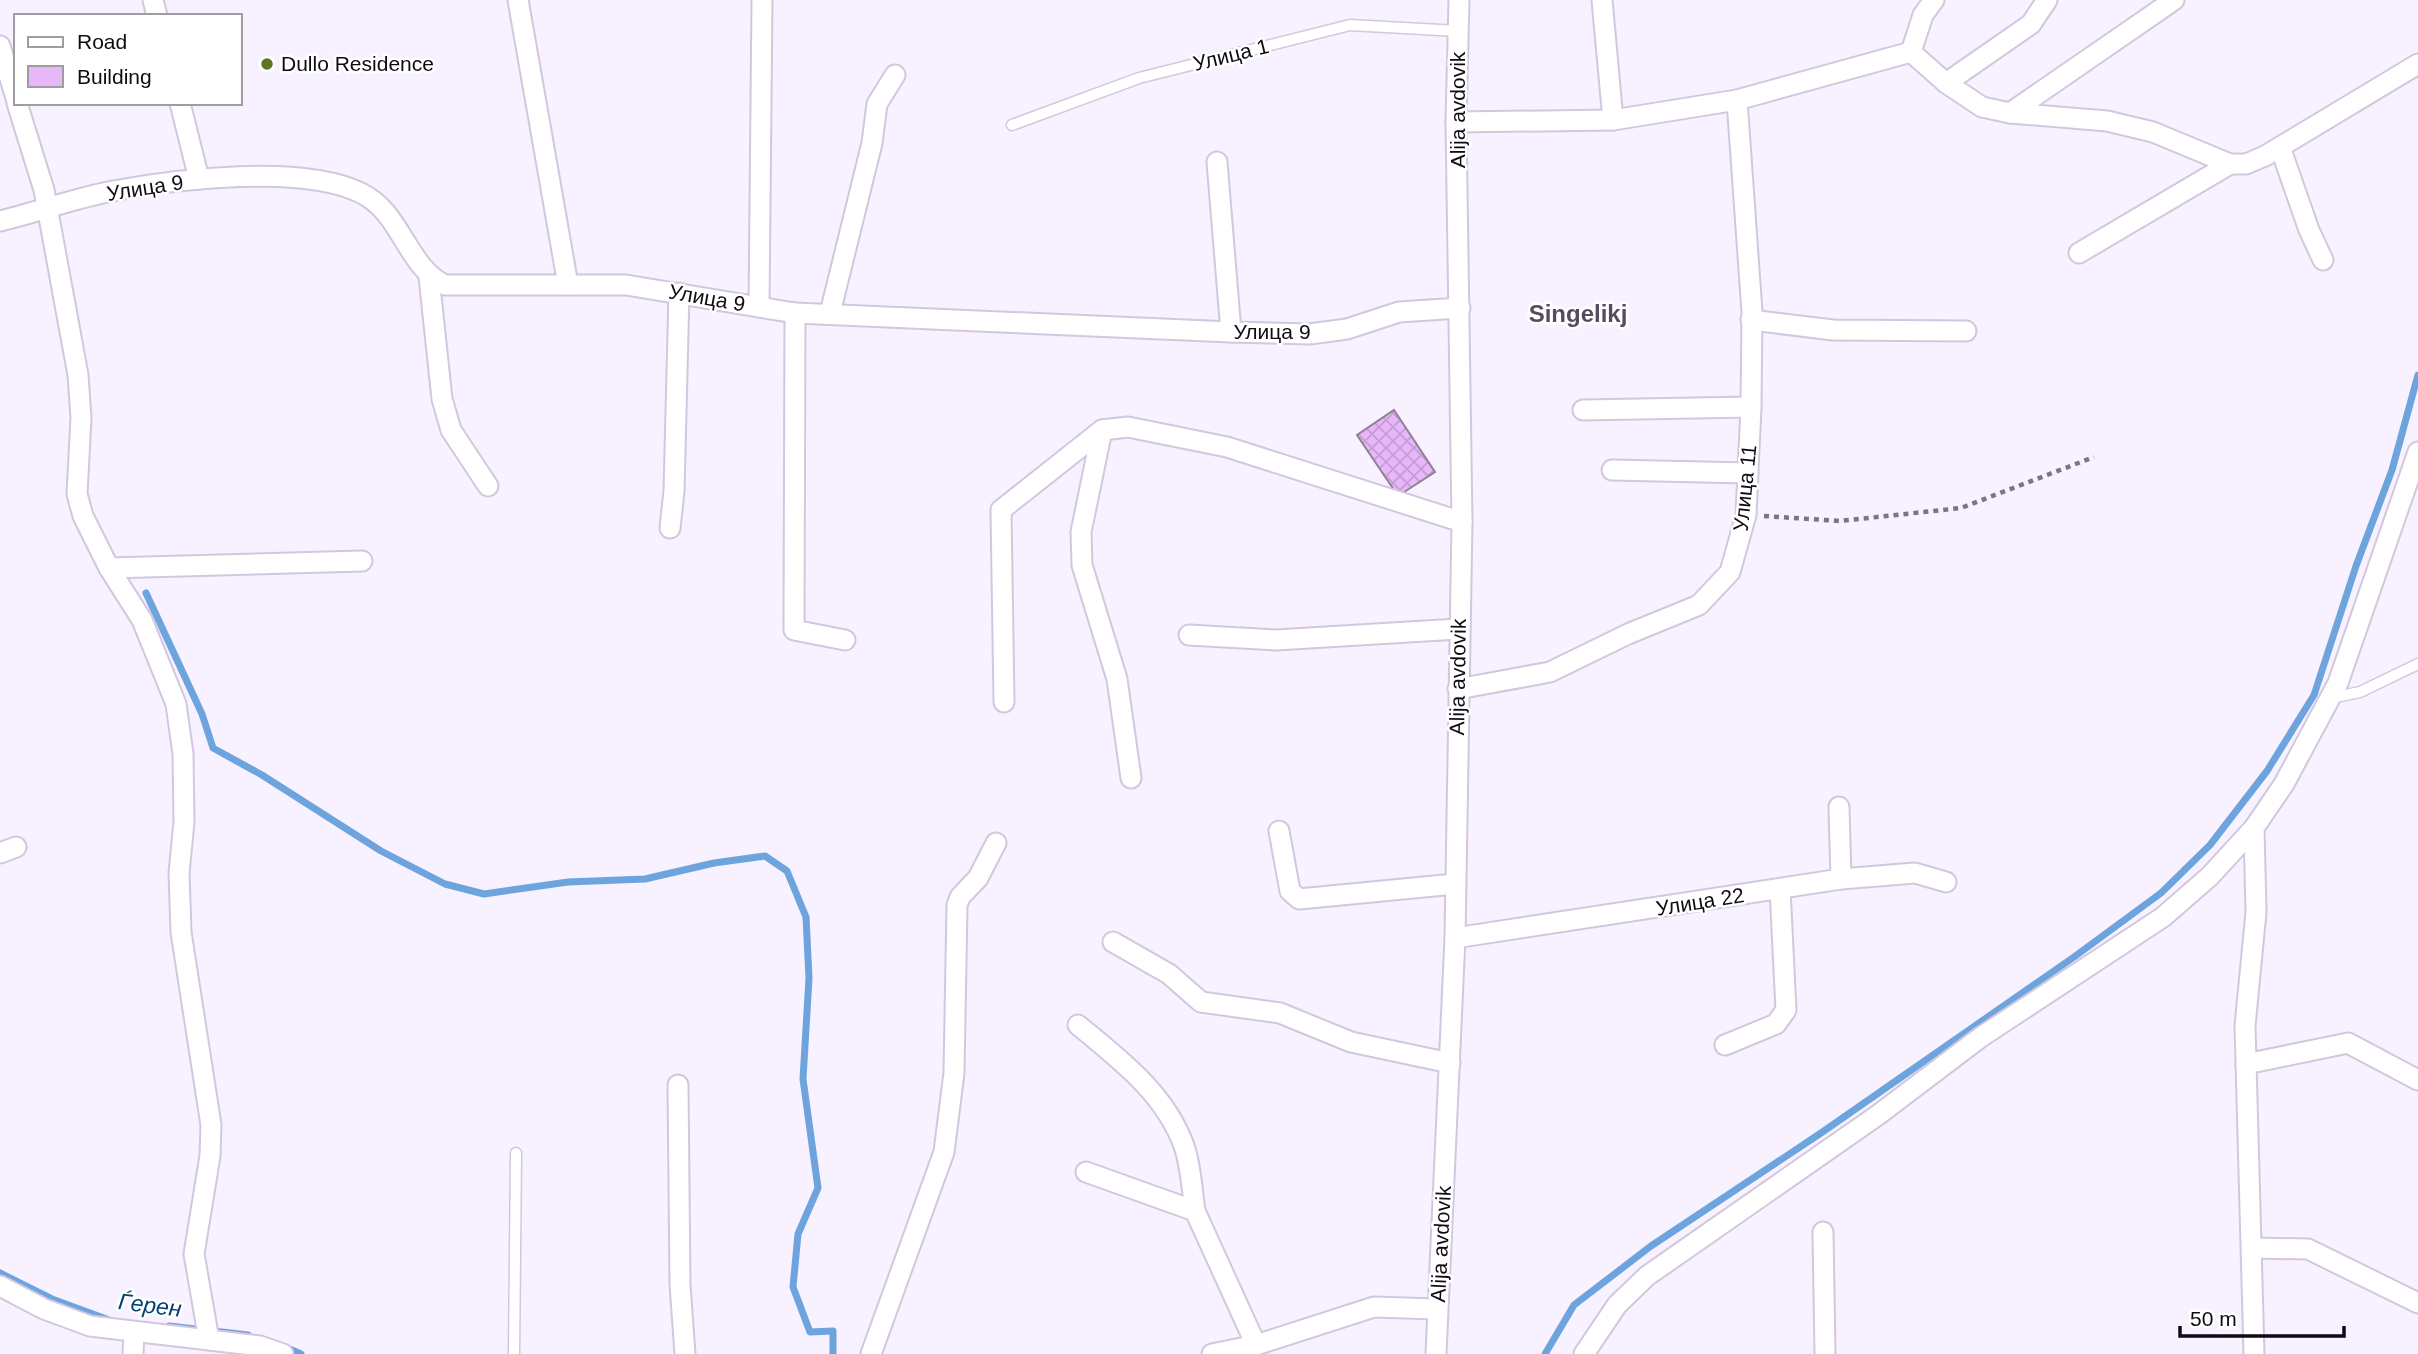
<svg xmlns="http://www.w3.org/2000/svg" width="2418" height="1354" font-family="Helvetica,sans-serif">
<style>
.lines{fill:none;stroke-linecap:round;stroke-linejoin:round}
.stream{stroke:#6ea4de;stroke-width:7}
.building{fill:url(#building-cross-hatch);stroke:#8f8195;stroke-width:2}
.lane-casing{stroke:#d3c7de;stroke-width:13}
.street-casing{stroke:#d3c7de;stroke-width:23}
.path{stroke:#7a757f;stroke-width:4.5;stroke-dasharray:5 5;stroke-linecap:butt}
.lane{stroke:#fff;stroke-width:10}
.street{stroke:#fff;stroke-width:19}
.poi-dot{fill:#5e7425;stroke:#fff;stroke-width:2.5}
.labels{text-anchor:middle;stroke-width:5;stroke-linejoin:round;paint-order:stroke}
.street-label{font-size:21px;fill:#0f0b12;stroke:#fff}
.poi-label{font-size:21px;fill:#0f0b12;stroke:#fff;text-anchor:start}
.water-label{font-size:23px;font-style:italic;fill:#014074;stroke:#fff}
.quarter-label{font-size:24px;font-weight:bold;fill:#564c5f;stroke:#fff}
</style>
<defs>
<pattern id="building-cross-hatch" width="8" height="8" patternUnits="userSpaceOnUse" patternTransform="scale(1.75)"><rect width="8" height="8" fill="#e7b7f9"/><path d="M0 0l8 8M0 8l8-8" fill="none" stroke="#c59cd4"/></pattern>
</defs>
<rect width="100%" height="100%" fill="#f8f1ff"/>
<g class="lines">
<!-- stream -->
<g class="stream">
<polyline points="146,593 202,714 213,748 262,775 381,851 445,884 484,894 568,882 645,879 714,863 765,856 787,871 806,917 809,978 803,1079 818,1188 798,1234 793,1287 810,1332 833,1331 833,1354"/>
<polyline points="0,1273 52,1299 112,1321"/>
<polyline points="169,1326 248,1335"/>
<polyline points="285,1347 301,1354"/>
<polyline points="1545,1354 1574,1305 1651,1246 1821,1133 2074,957 2161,893 2210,845 2267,771 2314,695 2356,566 2392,470 2418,375"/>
</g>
</g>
<!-- building -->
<polygon class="building" points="1394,410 1435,472 1398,496 1357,435"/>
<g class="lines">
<!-- lane casing -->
<g class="lane-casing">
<g id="lane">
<polyline points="1012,125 1139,78 1350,25 1458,31"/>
<polyline points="2331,698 2360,692 2418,664"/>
<polyline points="514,1354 516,1153"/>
</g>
</g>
<!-- street casing -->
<g class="street-casing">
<g id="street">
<polyline points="153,0 157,16"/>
<polyline points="518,0 568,285"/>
<polyline points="1602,0 1613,120"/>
<polyline points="0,46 16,98"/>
<polyline points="1911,52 1923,15 1934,0"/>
<polyline points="1946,83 2031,24 2047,0"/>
<polyline points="17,103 44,190 78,375 81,418 77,494 83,516 109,568 142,620 176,704 183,754 184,822 179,873 181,932 211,1125 210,1156 194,1254 209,1340"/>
<polyline points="180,103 199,179"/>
<polyline points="2010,113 2174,0"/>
<polyline points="1456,122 1613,120 1737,100 1911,52 1946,83 1982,107 2010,113 2107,121 2153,132 2230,164 2246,164 2265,156 2418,64"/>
<polyline points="2280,147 2309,230 2323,260"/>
<polyline points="1217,162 1231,332"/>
<path d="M0 221C38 212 75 198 113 191 177 179 302 164 361 193 402 213 406 266 445 285H626L795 313 1231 332 1310 334 1347 329 1399 312 1460 308"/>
<polyline points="2079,253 2230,164"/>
<polyline points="429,277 442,399 451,430 488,486"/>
<polyline points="759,307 762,0"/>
<polyline points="795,313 794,630 845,640"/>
<polyline points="830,313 872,143 877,104 895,75"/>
<polyline points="1751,320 1833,330 1966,331"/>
<polyline points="1583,410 1751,407"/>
<polyline points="1102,430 1081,532 1082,565 1117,679 1131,778"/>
<polyline points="1612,470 1748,473"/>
<polyline points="670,528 674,491 679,293"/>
<polyline points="109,568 362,561"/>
<polyline points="1189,635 1276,640 1458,629"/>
<polyline points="1458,689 1550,672 1628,634 1699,605 1730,572 1746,515 1751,407 1752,312 1737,100"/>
<polyline points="1004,702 1001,510 1102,430 1128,427 1227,447 1462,522"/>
<polyline points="1839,807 1841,879"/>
<polyline points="1279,831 1290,891 1299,899 1455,884"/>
<polyline points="0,853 16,847"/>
<polyline points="1455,938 1841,879 1915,873 1946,882"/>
<polyline points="1113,942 1169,974 1201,1002 1280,1013 1351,1042 1450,1063"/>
<path d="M1078 1025C1120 1060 1165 1093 1184 1146 1191 1166 1192 1190 1195 1211"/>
<polyline points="1725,1045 1776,1024 1786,1010 1780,889"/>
<polyline points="2246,1064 2348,1043 2418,1080"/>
<polyline points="678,1085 680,1284 685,1354"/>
<polyline points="1086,1172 1195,1211 1256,1345"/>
<polyline points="1823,1232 1825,1354"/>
<polyline points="2252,1248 2308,1249 2418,1303"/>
<polyline points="0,1286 44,1309 90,1326 260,1346 283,1354"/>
<polyline points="133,1354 134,1334"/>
<polyline points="871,1354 944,1152 954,1073 957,905 960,897 978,878 996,843"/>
<polyline points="1212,1354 1256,1345 1374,1307 1437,1309"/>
<polyline points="1436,1354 1455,938 1462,522 1456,122 1459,0"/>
<polyline points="1584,1354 1617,1305 1647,1276 1878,1115 1981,1037 2163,917 2210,876 2254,828"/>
<polyline points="2254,1354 2245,1026 2256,912 2254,828 2284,784 2338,683 2418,452"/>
</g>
</g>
<!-- path -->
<polyline class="path" points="1764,516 1840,521 1961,508 2094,457"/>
<!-- lane -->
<use href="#lane" class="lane"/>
<!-- street -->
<use href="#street" class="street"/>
</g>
<!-- markers -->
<circle class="poi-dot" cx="267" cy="64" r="7"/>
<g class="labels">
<!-- street labels -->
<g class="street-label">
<text transform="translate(1231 55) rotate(-14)" y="7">Улица 1</text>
<text transform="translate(1458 110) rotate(-90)" y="7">Alija avdovik</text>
<text transform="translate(145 188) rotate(-9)" y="7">Улица 9</text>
<text transform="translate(707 298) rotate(10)" y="7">Улица 9</text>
<text x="1272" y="339">Улица 9</text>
<text transform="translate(1745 488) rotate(-84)" y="7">Улица 11</text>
<text transform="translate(1458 677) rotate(-89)" y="7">Alija avdovik</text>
<text transform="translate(1700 902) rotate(-9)" y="7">Улица 22</text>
<text transform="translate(1441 1244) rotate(-87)" y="7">Alija avdovik</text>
</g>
<!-- poi labels -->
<g class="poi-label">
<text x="281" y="71">Dullo Residence</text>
</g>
<!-- water labels -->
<g class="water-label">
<text transform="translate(150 1305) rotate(7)" y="8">Ѓерен</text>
</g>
<!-- quarter labels -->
<g class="quarter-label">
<text x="1578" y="322">Singelikj</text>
</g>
</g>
<!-- legend -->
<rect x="14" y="14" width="228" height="91" fill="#ffffff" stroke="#9f9da0" stroke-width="2"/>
<rect x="28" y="37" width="35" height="10" fill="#ffffff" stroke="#9f9da0" stroke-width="2"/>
<text x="77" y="49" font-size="21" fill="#0f0b12">Road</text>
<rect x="28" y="66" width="35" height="21" fill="#e7b7f9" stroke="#9f9da0" stroke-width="2"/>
<text x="77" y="84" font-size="21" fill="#0f0b12">Building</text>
<!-- scale -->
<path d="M2180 1326v10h164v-10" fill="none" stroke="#0f0b12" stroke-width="3.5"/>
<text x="2190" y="1326" font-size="21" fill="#0f0b12" stroke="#ffffff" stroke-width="5" paint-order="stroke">50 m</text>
</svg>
